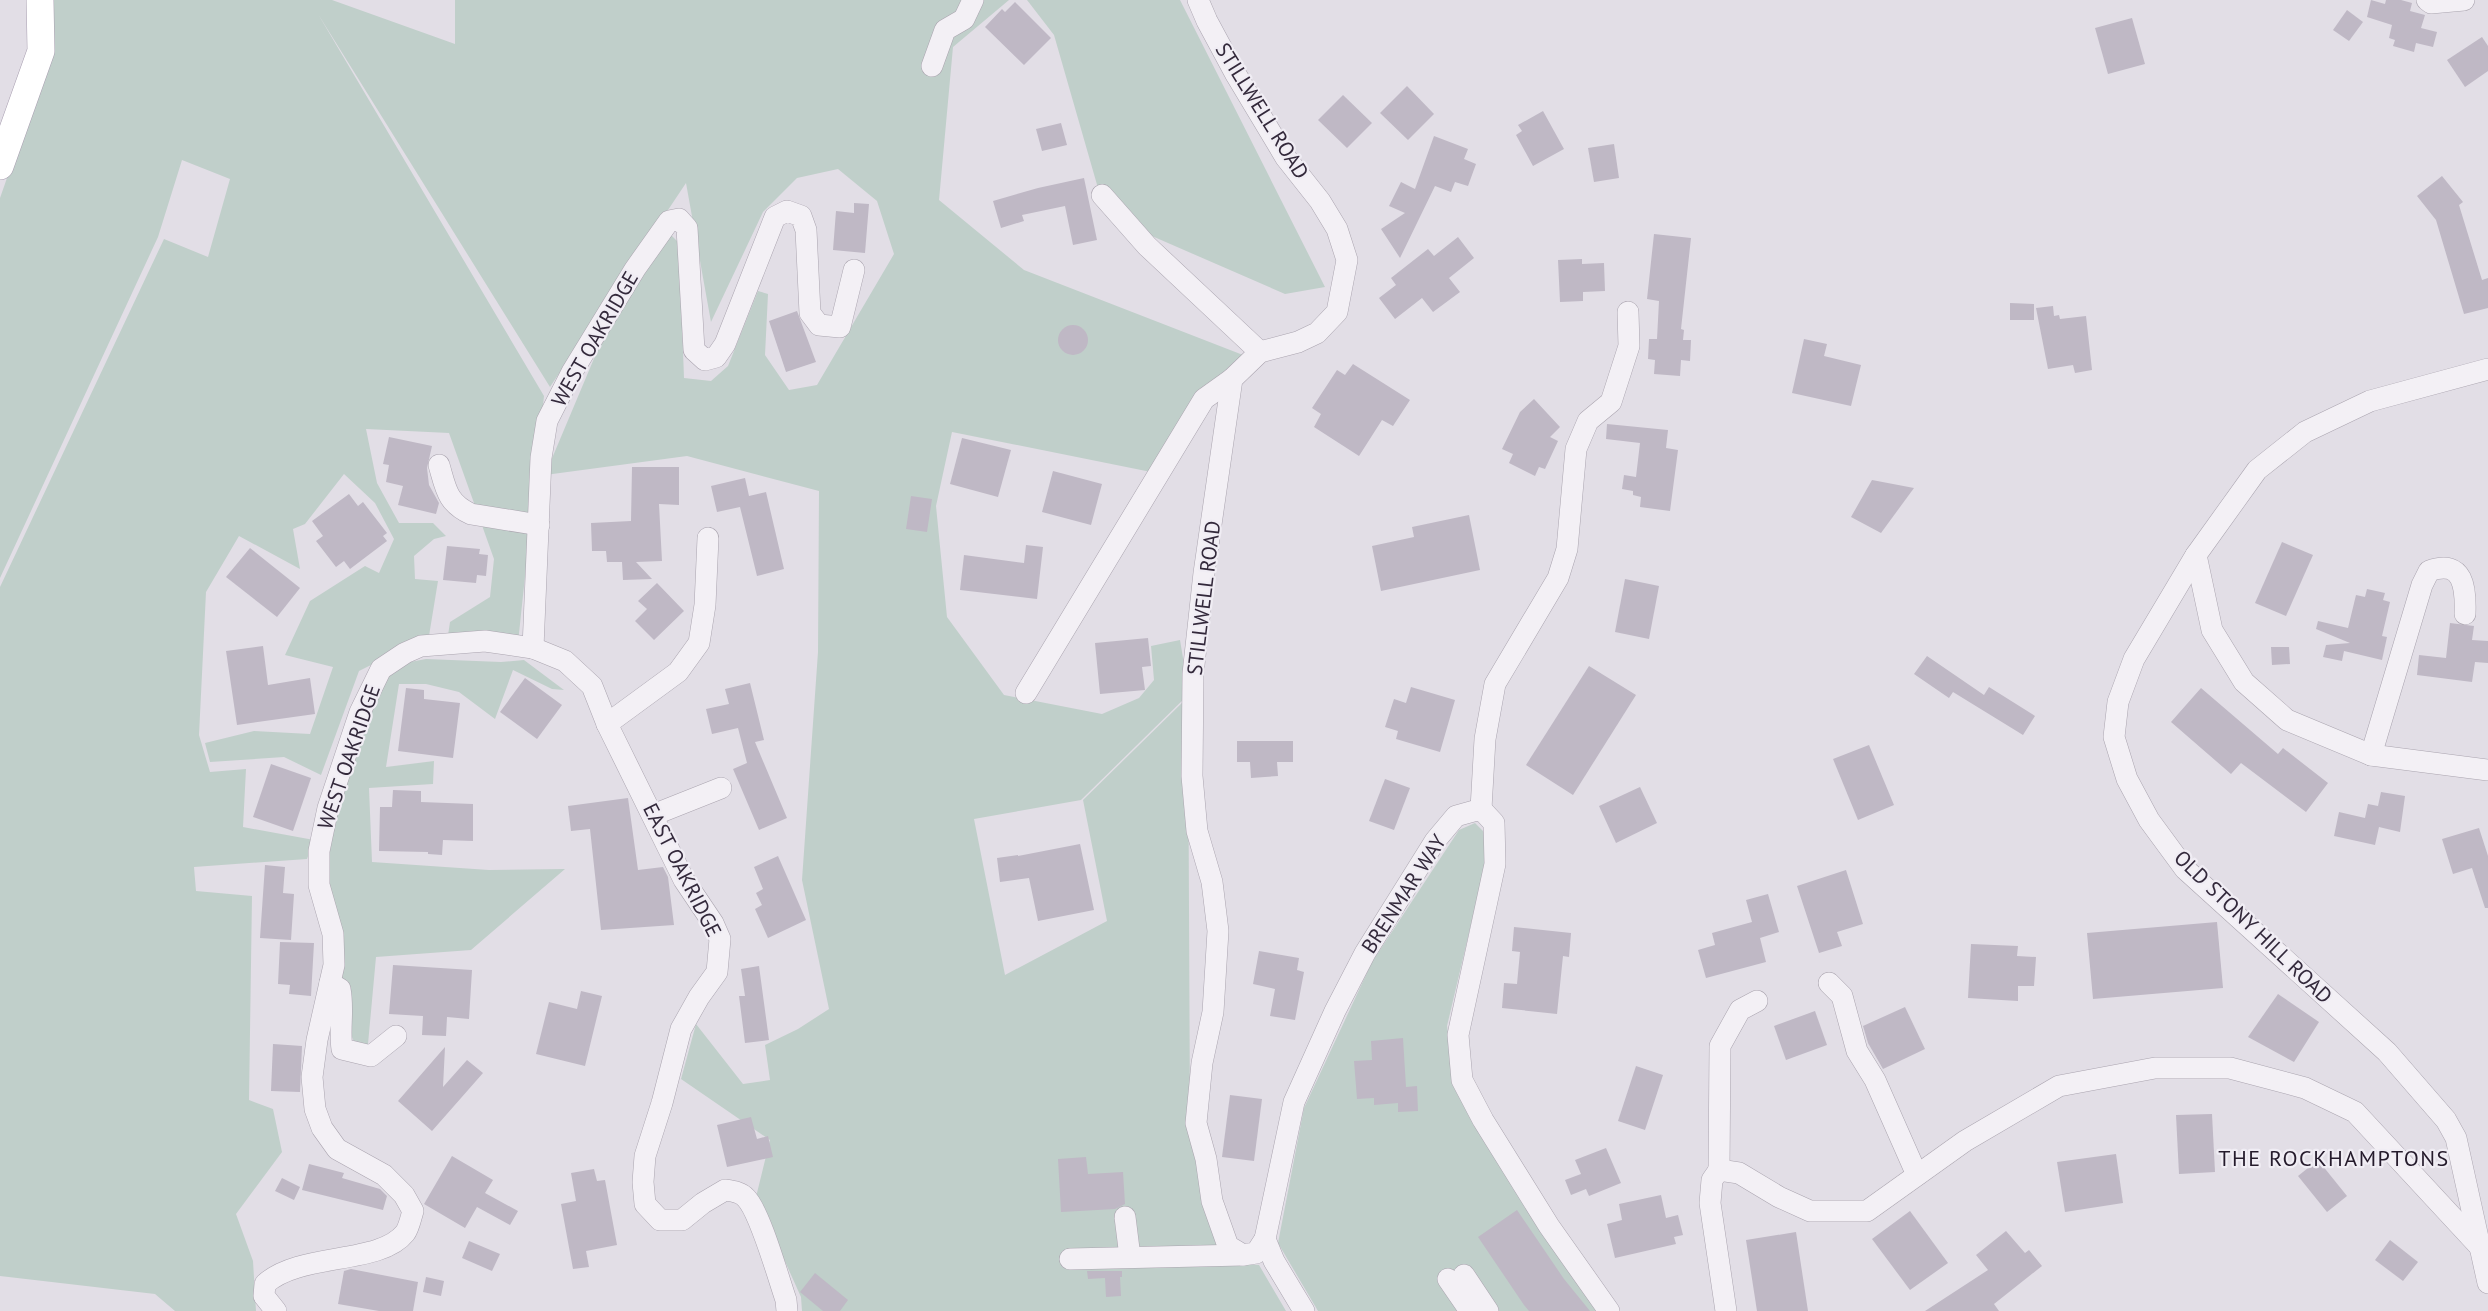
<svg xmlns="http://www.w3.org/2000/svg" width="2488" height="1311" font-family="'PT Sans',sans-serif">
<style>
.green{fill:#c0cfca}
.building{fill:#bfb8c5}
.lines{fill:none;stroke-linecap:round;stroke-linejoin:round}
.minor-casing{stroke:#aaa4af;stroke-width:22}
.major-casing{stroke:#a89eb0;stroke-width:28}
.minor{stroke:#f3f0f5;stroke-width:21}
.major{stroke:#fff;stroke-width:27}
.labels{text-anchor:middle;stroke-width:4.5;stroke-linejoin:round;paint-order:stroke}
.street-label{font-size:21px;fill:#33293b;stroke:#f0edf4}
.neighbourhood-label{font-size:22px;letter-spacing:1.5px;fill:#251b2c;stroke:#f0edf4}
</style>
<rect width="100%" height="100%" fill="#e2dee6"/>
<!-- green -->
<g class="green">
<polygon points="49,0 332,0 455,44 455,0 1009,0 953,47 939,200 1024,270 1243,355 1151,472 952,432 936,506 947,617 1004,695 1102,714 1139,698 1154,680 1151,646 1180,640 1189,694 1081,800 974,819 1005,975 1107,921 1083,800 1188,697 1190,1121 1227,1262 1259,1265 1286,1311 802,1311 801,1297 756,1197 770,1140 681,1079 696,1024 743,1084 770,1080 765,1045 798,1029 829,1009 802,880 818,652 819,491 687,456 545,475 606,330 669,233 679,243 684,378 711,381 728,366 758,291 768,294 765,355 789,390 817,385 894,254 877,201 838,169 797,178 763,212 711,322 686,183 550,387 318,14 544,396 518,643 447,642 450,622 490,597 494,559 449,433 366,429 377,483 399,523 433,523 446,536 434,539 414,556 415,579 438,581 428,642 413,644 359,671 321,775 284,757 210,762 205,743 254,731 310,734 333,667 285,655 310,601 365,566 379,573 394,539 375,503 344,474 305,524 293,529 300,569 239,536 206,592 199,735 210,772 246,769 243,827 314,840 307,859 194,867 196,891 252,896 249,1100 273,1109 282,1152 236,1214 253,1261 256,1311 175,1311 155,1294 0,1276 0,587 164,239 208,257 230,179 182,160 158,237 0,578 0,198 49,58"/>
<polygon points="1027,0 1180,0 1325,287 1285,294 1106,216 1054,35"/>
<polygon points="426,659 501,662 524,660 564,690 552,689 513,670 495,719 459,692 426,684 399,684 386,767 434,761 433,784 369,788 372,862 489,870 565,869 471,950 376,957 368,1044 355,1044 349,1030 335,974 334,912 327,866 334,818 378,688 393,671 410,662"/>
<polygon points="1475,823 1484,832 1486,861 1447,1026 1455,1080 1602,1311 1318,1311 1278,1243 1304,1108 1372,962 1459,830"/>
</g>
<!-- building -->
<g class="building">
<polygon points="2371,0 2385,4 2386,0 2401,0 2412,3 2410,11 2425,15 2421,28 2437,32 2433,47 2416,43 2414,52 2393,46 2395,40 2389,38 2392,25 2367,17"/>
<polygon points="1015,2 1051,38 1024,65 985,27 1002,9 1005,12"/>
<polygon points="2347,10 2363,22 2349,41 2333,30"/>
<polygon points="2132,18 2145,64 2108,74 2095,28"/>
<polygon points="2482,37 2488,46 2488,71 2465,87 2447,60"/>
<polygon points="1407,86 1434,114 1408,140 1380,113"/>
<polygon points="1343,95 1372,123 1347,148 1318,120"/>
<polygon points="1543,111 1564,149 1533,166 1516,135 1522,131 1518,125"/>
<polygon points="1061,123 1067,145 1042,151 1036,129"/>
<polygon points="1434,136 1468,149 1464,159 1476,164 1468,186 1455,182 1451,192 1435,186 1400,258 1381,229 1405,213 1389,206 1401,182 1415,189"/>
<polygon points="1614,144 1619,178 1594,182 1588,148"/>
<polygon points="2442,176 2463,202 2459,205 2482,280 2488,278 2488,308 2464,314 2436,220 2417,196"/>
<polygon points="1084,178 1097,240 1073,245 1065,206 1022,215 1024,221 1001,228 993,201 1038,188"/>
<polygon points="854,203 869,204 865,253 833,250 836,211 854,213"/>
<polygon points="1654,234 1691,238 1681,329 1684,330 1683,340 1691,340 1690,361 1681,360 1680,376 1654,374 1655,360 1648,359 1649,339 1657,339 1659,301 1647,299"/>
<polygon points="1458,237 1474,258 1449,278 1460,292 1433,312 1422,298 1395,319 1379,298 1396,285 1391,278 1428,249 1434,256"/>
<polygon points="1582,259 1582,264 1604,263 1605,291 1583,292 1583,301 1560,302 1558,260"/>
<polygon points="2010,303 2034,304 2034,320 2010,320"/>
<polygon points="2053,306 2054,316 2059,315 2060,319 2086,316 2092,370 2075,373 2073,365 2048,369 2036,308"/>
<polygon points="797,311 816,362 786,372 769,321"/>
<circle cx="1073" cy="340" r="15"/>
<polygon points="1804,339 1827,344 1824,356 1861,365 1851,406 1792,393"/>
<polygon points="1353,364 1410,400 1393,426 1382,420 1359,456 1314,427 1321,414 1312,408 1337,370 1345,375"/>
<polygon points="1534,399 1560,427 1550,437 1558,441 1545,469 1539,467 1535,476 1509,463 1513,454 1502,449 1520,412"/>
<polygon points="1607,424 1668,430 1666,448 1678,450 1670,511 1640,507 1641,497 1633,495 1633,491 1622,489 1624,475 1636,477 1640,443 1606,439"/>
<polygon points="389,437 432,446 427,468 429,485 439,503 436,514 398,505 403,486 386,482 389,465 383,464"/>
<polygon points="962,438 1011,450 998,497 950,484"/>
<polygon points="632,467 679,467 679,505 659,504 662,561 636,562 652,579 623,580 622,562 607,562 606,551 592,551 591,523 631,521"/>
<polygon points="1053,471 1102,484 1091,525 1042,512"/>
<polygon points="745,478 749,496 766,492 784,569 757,576 740,507 717,512 711,486"/>
<polygon points="1872,480 1914,488 1881,533 1851,517"/>
<polygon points="349,494 358,506 363,502 387,533 383,536 387,541 350,569 344,561 336,567 316,541 323,536 312,521"/>
<polygon points="911,496 932,499 927,532 906,529"/>
<polygon points="1469,515 1480,570 1381,591 1372,546 1414,537 1412,527"/>
<polygon points="2282,542 2313,555 2286,616 2255,603"/>
<polygon points="1026,545 1043,547 1037,599 960,590 964,555 1024,563"/>
<polygon points="447,546 480,549 479,554 488,555 486,576 477,575 476,583 443,580"/>
<polygon points="250,548 300,588 277,617 226,577"/>
<polygon points="1625,579 1659,586 1649,639 1615,632"/>
<polygon points="657,583 684,611 654,640 635,621 647,609 638,601"/>
<polygon points="2367,589 2385,593 2383,600 2390,602 2382,636 2387,637 2382,660 2344,651 2342,661 2323,657 2326,645 2350,643 2316,629 2318,621 2348,628 2356,595 2365,597"/>
<polygon points="2450,623 2474,626 2472,640 2488,641 2488,663 2475,662 2472,682 2417,675 2419,655 2446,658"/>
<polygon points="1148,638 1151,666 1142,667 1145,690 1100,694 1095,643"/>
<polygon points="263,646 268,685 310,678 315,714 237,725 226,651"/>
<polygon points="2271,647 2289,647 2290,664 2272,665"/>
<polygon points="1927,656 1984,695 1989,687 2035,716 2023,735 1953,692 1949,698 1914,674"/>
<polygon points="1589,666 1636,695 1573,795 1526,765"/>
<polygon points="525,678 562,705 537,739 500,712"/>
<polygon points="750,683 764,740 755,742 787,818 759,830 733,769 747,763 738,728 712,734 706,709 729,704 725,689"/>
<polygon points="1411,687 1455,700 1440,752 1396,739 1398,731 1385,727 1394,699 1406,703"/>
<polygon points="406,688 424,690 424,699 460,703 453,758 398,751"/>
<polygon points="2201,688 2278,754 2283,748 2328,783 2306,812 2241,763 2231,774 2171,722"/>
<polygon points="1237,741 1293,741 1293,762 1277,762 1278,776 1251,778 1250,762 1237,762"/>
<polygon points="1869,745 1894,805 1858,820 1833,759"/>
<polygon points="271,764 311,778 293,831 253,817"/>
<polygon points="1385,779 1410,788 1394,830 1369,821"/>
<polygon points="1640,787 1657,823 1616,843 1599,806"/>
<polygon points="393,790 421,791 421,802 473,804 473,841 443,840 442,855 428,854 428,852 379,851 380,807 392,807"/>
<polygon points="2381,792 2405,796 2400,832 2379,827 2375,845 2334,836 2339,812 2365,818 2368,804 2378,806"/>
<polygon points="628,798 638,870 663,867 668,877 674,925 601,930 590,829 571,831 568,806"/>
<polygon points="2479,828 2488,856 2488,908 2485,908 2472,868 2453,874 2442,839"/>
<polygon points="1080,844 1094,910 1038,921 1029,878 1000,882 997,858 1018,855 1018,856"/>
<polygon points="778,856 806,920 768,938 755,909 762,905 756,893 763,889 754,867"/>
<polygon points="265,865 285,867 283,893 294,894 291,940 260,938"/>
<polygon points="1846,870 1863,924 1837,932 1842,946 1819,953 1797,886"/>
<polygon points="1768,894 1779,932 1760,938 1766,962 1706,978 1698,950 1715,945 1712,933 1752,922 1746,900"/>
<polygon points="2217,922 2223,988 2093,999 2087,933"/>
<polygon points="1514,927 1571,933 1569,957 1563,956 1557,1014 1502,1008 1504,983 1517,984 1520,952 1512,951"/>
<polygon points="280,942 314,943 311,996 289,994 290,985 278,984"/>
<polygon points="1971,944 2018,946 2017,956 2036,957 2034,986 2018,986 2018,1001 1968,998"/>
<polygon points="1259,951 1299,958 1297,970 1304,972 1295,1020 1270,1016 1275,989 1253,984"/>
<polygon points="393,965 472,970 469,1019 447,1017 446,1036 422,1035 423,1016 389,1014"/>
<polygon points="759,966 769,1040 745,1043 739,996 745,996 741,969"/>
<polygon points="581,991 602,996 585,1066 536,1054 549,1002 577,1009"/>
<polygon points="2278,994 2319,1022 2294,1062 2248,1037"/>
<polygon points="1905,1007 1925,1049 1883,1069 1868,1043 1863,1026"/>
<polygon points="1815,1011 1827,1045 1786,1060 1774,1026"/>
<polygon points="1403,1038 1406,1087 1417,1086 1418,1111 1398,1112 1398,1103 1374,1105 1374,1098 1357,1099 1354,1061 1372,1060 1371,1041"/>
<polygon points="273,1044 302,1046 300,1092 271,1091"/>
<polygon points="445,1047 443,1087 467,1060 483,1073 432,1131 398,1101"/>
<polygon points="1636,1066 1663,1075 1645,1130 1618,1121"/>
<polygon points="1230,1095 1262,1099 1254,1161 1222,1157"/>
<polygon points="2212,1114 2215,1172 2179,1174 2176,1115"/>
<polygon points="751,1117 757,1139 768,1136 773,1157 727,1167 717,1125"/>
<polygon points="1606,1148 1621,1183 1589,1196 1586,1189 1571,1195 1565,1180 1581,1174 1575,1160"/>
<polygon points="2116,1154 2123,1203 2065,1212 2057,1162"/>
<polygon points="452,1156 493,1180 485,1193 518,1211 510,1225 477,1207 465,1228 424,1204"/>
<polygon points="1086,1157 1088,1174 1123,1172 1125,1204 1115,1209 1061,1212 1058,1159"/>
<polygon points="2318,1160 2347,1196 2327,1212 2298,1176"/>
<polygon points="309,1164 344,1173 342,1178 380,1189 387,1196 383,1210 302,1190"/>
<polygon points="594,1169 597,1181 605,1180 617,1245 586,1251 589,1267 573,1269 561,1204 576,1201 571,1173"/>
<polygon points="282,1178 300,1187 294,1200 275,1191"/>
<polygon points="1661,1195 1666,1218 1678,1215 1683,1235 1674,1237 1676,1244 1615,1258 1607,1224 1622,1220 1619,1204"/>
<polygon points="1517,1210 1564,1279 1590,1311 1529,1311 1524,1305 1478,1237"/>
<polygon points="1910,1211 1948,1263 1910,1290 1872,1239"/>
<polygon points="2006,1231 2025,1253 2029,1250 2042,1266 1994,1304 1999,1311 1925,1311 1988,1270 1976,1255"/>
<polygon points="1796,1232 1808,1311 1757,1311 1746,1240"/>
<polygon points="2390,1240 2418,1262 2403,1281 2375,1260"/>
<polygon points="469,1241 500,1254 492,1271 462,1258"/>
<polygon points="351,1269 418,1282 413,1311 379,1311 338,1304 344,1271"/>
<polygon points="1087,1271 1122,1271 1122,1277 1120,1277 1121,1296 1106,1297 1105,1278 1088,1279"/>
<polygon points="815,1273 848,1300 840,1311 823,1311 800,1292"/>
<polygon points="426,1277 444,1281 441,1296 423,1292"/>
</g>
<g class="lines">
<!-- minor casing -->
<g class="minor-casing">
<g id="minor">
<polyline points="1198,0 1207,21 1235,73 1286,158 1320,201 1337,229 1347,260 1337,312 1317,333 1298,342 1260,352 1232,379 1204,573 1193,674 1192,776 1197,831 1212,882 1218,931 1213,1012 1202,1063 1196,1123 1206,1159 1212,1201 1228,1246 1243,1255 1256,1253 1265,1239"/>
<polyline points="2427,0 2431,3 2464,0"/>
<polyline points="932,66 945,30 964,19 973,0"/>
<polyline points="1102,195 1147,246 1260,352"/>
<polyline points="2488,369 2370,401 2305,432 2257,470 2196,555 2134,659 2118,702 2114,737 2127,779 2149,820 2185,869 2387,1052 2446,1120 2456,1138 2488,1283"/>
<path d="M439 465C446 489 447 503 471 514L539 525"/>
<polyline points="2196,555 2212,630 2244,682 2287,720 2371,755 2488,770"/>
<path d="M533 648 565 661 592 686 607 724 684 880 713 923 720 939 717 972 699 997 681 1029 662 1103 645 1156 643 1182 645 1204 660 1220H682L703 1203 725 1190C732 1191 741 1192 746 1198 760 1212 778 1277 786 1300L787 1311"/>
<polyline points="1026,693 1204,399 1232,379"/>
<polyline points="607,724 678,672 699,643 705,605 708,538"/>
<path d="M2371 755 2422 585 2429 571C2464 558 2466 589 2465 614"/>
<polyline points="1481,809 1485,739 1495,684 1558,578 1567,549 1576,449 1588,421 1611,402 1629,346 1628,312"/>
<polyline points="653,815 721,788"/>
<path d="M330 983 340 989C344 1009 339 1029 342 1049L371 1056 396 1036"/>
<polyline points="1829,983 1842,996 1857,1051 1875,1080 1917,1175"/>
<polyline points="1719,1170 1739,1173 1779,1197 1810,1211 1867,1211 1965,1141 2059,1086 2155,1068 2230,1068 2305,1088 2355,1112 2481,1248"/>
<polyline points="1719,1170 1720,1046 1740,1010 1757,1001"/>
<polyline points="1719,1170 1712,1180 1710,1203 1726,1311"/>
<polyline points="1125,1217 1130,1257"/>
<polyline points="1070,1259 1243,1255"/>
<polyline points="1464,1275 1488,1311"/>
<polyline points="1448,1279 1470,1311"/>
<path d="M276 1311 264 1296 265 1284C300 1252 380 1265 405 1233 409 1228 411 1217 413 1211L404 1195 384 1175 337 1149 322 1128 315 1109 312 1077 317 1040 334 965 333 934 319 885V851L328 808 360 712 381 669 405 653 421 646 485 641 533 648 541 458 547 421 572 372 635 269 669 221 679 219 687 228 694 350 705 360 716 357 725 344 775 217 787 211 801 216 806 230 810 313 819 325 840 327 854 270"/>
<polyline points="1304,1311 1274,1261 1265,1239 1294,1102 1335,1011 1365,953 1435,841 1456,816 1481,809 1494,823 1495,864 1458,1035 1462,1080 1483,1120 1549,1226 1609,1311"/>
</g>
</g>
<!-- major casing -->
<g class="major-casing">
<polyline id="major" points="0,166 41,51 40,0"/>
</g>
<!-- minor -->
<use href="#minor" class="minor"/>
<!-- major -->
<use href="#major" class="major"/>
</g>
<g class="labels">
<!-- street labels -->
<g class="street-label">
<text transform="translate(1262 111) rotate(58)" y="7">STILLWELL ROAD</text>
<text transform="translate(595 339) rotate(-60)" y="7">WEST OAKRIDGE</text>
<text transform="translate(1204 598) rotate(-83)" y="7">STILLWELL ROAD</text>
<text transform="translate(349 757) rotate(-71)" y="7">WEST OAKRIDGE</text>
<text transform="translate(682 870) rotate(63)" y="7">EAST OAKRIDGE</text>
<text transform="translate(1404 894) rotate(-57)" y="7">BRENMAR WAY</text>
<text transform="translate(2253 927) rotate(44)" y="7">OLD STONY HILL ROAD</text>
</g>
<!-- neighbourhood labels -->
<g class="neighbourhood-label">
<text x="2334" y="1166">THE ROCKHAMPTONS</text>
</g>
</g>
</svg>
